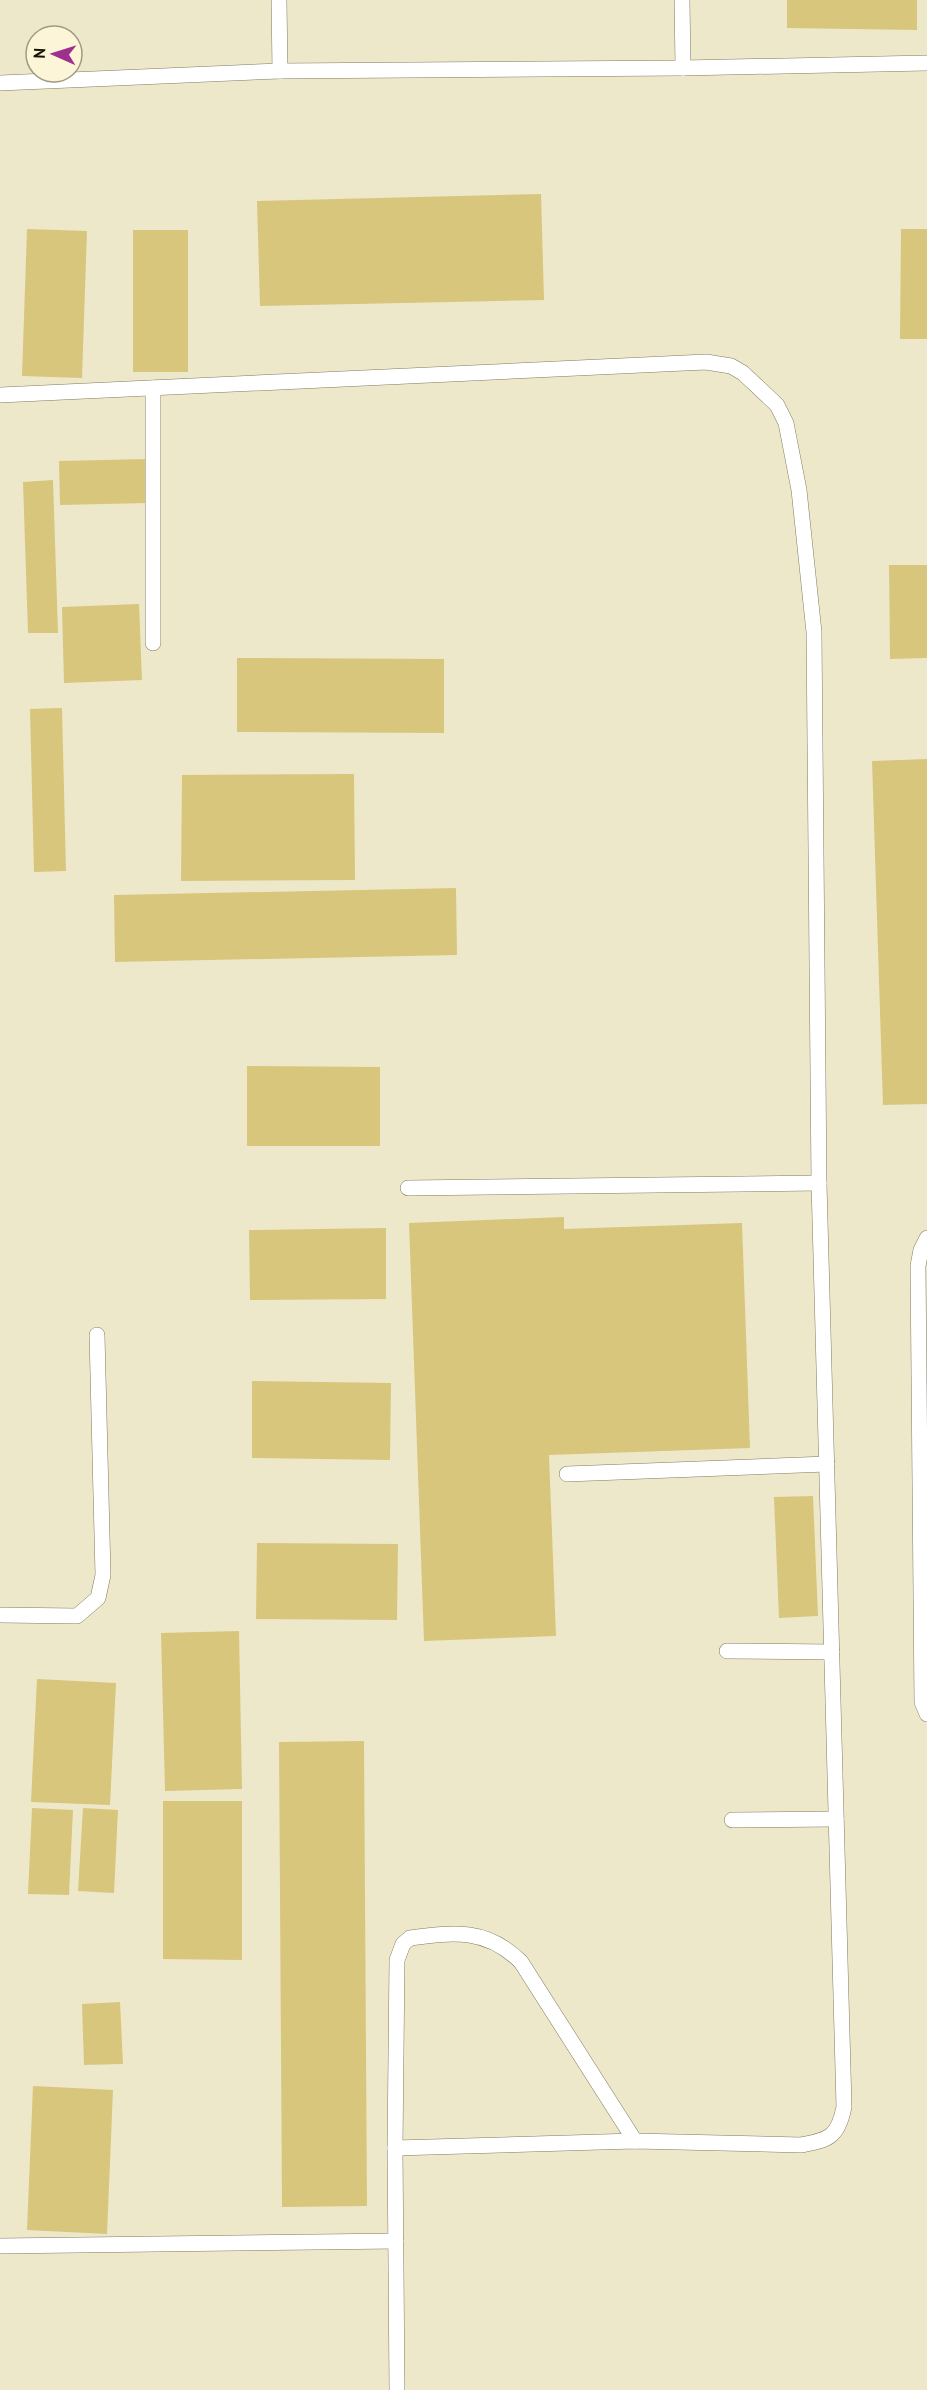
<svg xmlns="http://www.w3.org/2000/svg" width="927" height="2390" font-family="'PT Sans',sans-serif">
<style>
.building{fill:#d8c67c}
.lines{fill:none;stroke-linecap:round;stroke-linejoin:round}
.lane-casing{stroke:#817b60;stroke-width:16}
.lane{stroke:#fff;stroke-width:15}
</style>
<rect width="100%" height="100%" fill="#eee8ca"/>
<!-- building -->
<g class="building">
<polygon points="787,0 917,0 917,30 787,28"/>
<polygon points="541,194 544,300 260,306 257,201"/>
<polygon points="27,229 87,231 82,378 22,376"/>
<polygon points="901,229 927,229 927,339 900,339"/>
<rect x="133" y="230" width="55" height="142"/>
<polygon points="147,459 148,503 60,505 59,461"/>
<polygon points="53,480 58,633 28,633 23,482"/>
<polygon points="889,565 927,565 927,658 890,659"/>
<polygon points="139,604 142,680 64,683 62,607"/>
<polygon points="237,658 444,659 444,733 237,732"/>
<polygon points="62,708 66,871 34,872 30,709"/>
<polygon points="927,759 927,1104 883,1105 872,761"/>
<polygon points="354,774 355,880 181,881 182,775"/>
<polygon points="456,888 457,955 115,962 114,895"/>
<polygon points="247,1066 380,1067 380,1146 247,1146"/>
<polygon points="564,1217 564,1229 742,1223 750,1448 549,1455 556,1636 424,1641 409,1223"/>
<polygon points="386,1228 386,1299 250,1300 249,1230"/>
<polygon points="252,1381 391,1383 390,1460 252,1458"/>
<polygon points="813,1496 818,1616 779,1618 774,1497"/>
<polygon points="257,1543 398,1544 397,1620 256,1619"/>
<polygon points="239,1631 242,1789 165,1791 161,1633"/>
<polygon points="37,1679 116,1683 110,1805 31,1802"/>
<polygon points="364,1741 367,2206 282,2207 279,1742"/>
<polygon points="163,1801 242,1801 242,1960 163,1959"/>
<polygon points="32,1808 73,1810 69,1895 28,1894"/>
<polygon points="83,1808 118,1810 114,1893 78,1891"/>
<polygon points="120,2002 123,2064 84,2065 82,2004"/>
<polygon points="33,2086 113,2090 107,2234 27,2230"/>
</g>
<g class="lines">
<!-- lane casing -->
<g class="lane-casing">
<g id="lane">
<polyline points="279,0 280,71"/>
<polyline points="682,0 683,68"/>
<polyline points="0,83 280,71 683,68 927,63"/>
<path d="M0 395 706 362 731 366 743 373 777 405 786 423 799 490 814 632 819 1183 844 2107C838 2137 829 2140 801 2145L635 2141 395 2148"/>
<polyline points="153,643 153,388"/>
<polyline points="408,1188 819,1183"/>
<polyline points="927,1238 921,1250 918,1266 922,1702 927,1714"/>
<polyline points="567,1474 827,1464"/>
<polyline points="0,1615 77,1616 98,1598 103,1575 97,1335"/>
<polyline points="727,1651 832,1652"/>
<polyline points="732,1820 836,1819"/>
<polyline points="0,2246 396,2241"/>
<path d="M397 2390 395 2148 397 1960 403 1944 410 1938C454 1932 487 1928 521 1962L635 2141"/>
</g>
</g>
<!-- lane -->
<use href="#lane" class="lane"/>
</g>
<!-- north arrow -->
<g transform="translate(54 54) rotate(273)"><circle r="28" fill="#fcf5d7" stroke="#9f9a84" stroke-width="1.5"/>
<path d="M0-4.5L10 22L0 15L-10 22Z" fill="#a0308e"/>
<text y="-9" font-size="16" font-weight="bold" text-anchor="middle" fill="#141207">N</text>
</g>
</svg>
